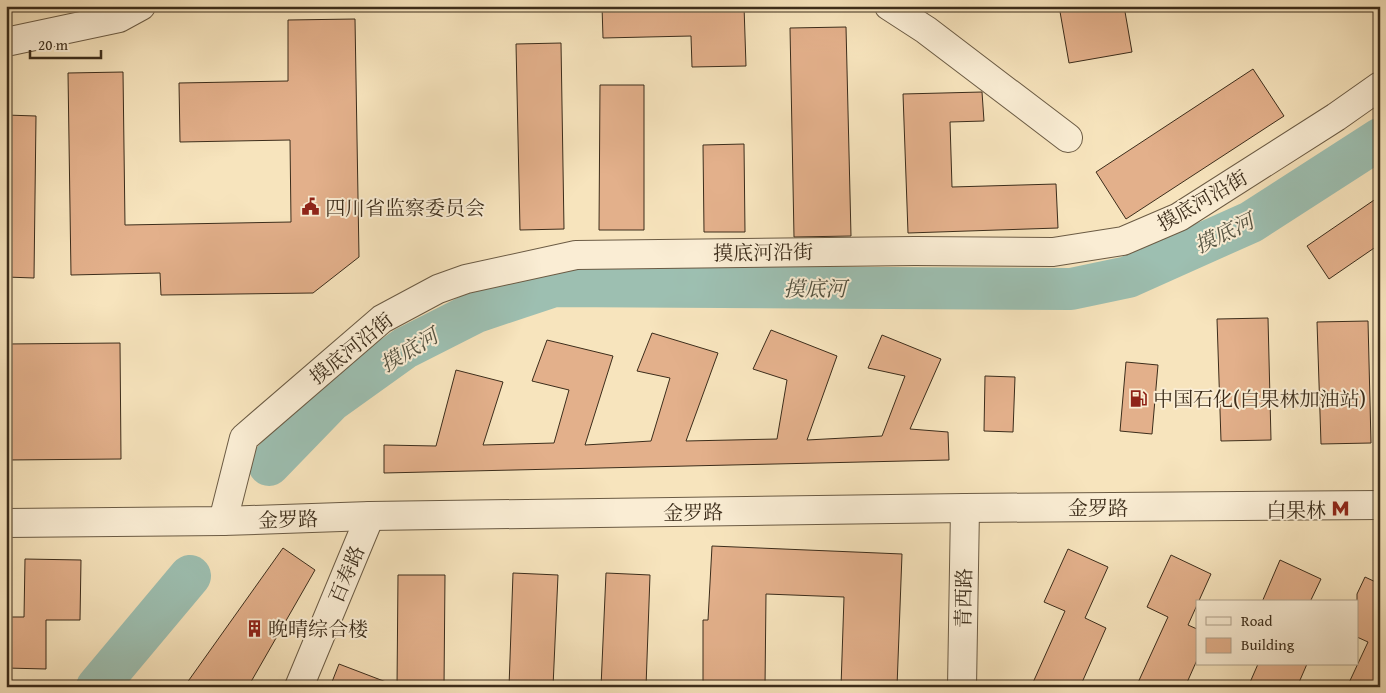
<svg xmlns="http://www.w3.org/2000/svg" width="1386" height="693" font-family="'Gentium Book Plus','Noto Serif SC',serif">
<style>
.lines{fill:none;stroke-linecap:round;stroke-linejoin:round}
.river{stroke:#9dbfb1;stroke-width:42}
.building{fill:#e3b08b;stroke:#3c2d1b}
.minor-casing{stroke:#6b5b44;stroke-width:30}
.minor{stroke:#faedd4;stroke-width:28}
.labels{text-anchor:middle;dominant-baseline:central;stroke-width:4;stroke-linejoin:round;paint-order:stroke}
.street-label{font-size:20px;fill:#3c2d1b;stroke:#faedd4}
.poi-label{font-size:20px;fill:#3c2d1b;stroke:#faedd4;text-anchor:start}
.water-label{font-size:21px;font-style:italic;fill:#545240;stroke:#faedd4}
</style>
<rect width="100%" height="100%" fill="#f7e4bd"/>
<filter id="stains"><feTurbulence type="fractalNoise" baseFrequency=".004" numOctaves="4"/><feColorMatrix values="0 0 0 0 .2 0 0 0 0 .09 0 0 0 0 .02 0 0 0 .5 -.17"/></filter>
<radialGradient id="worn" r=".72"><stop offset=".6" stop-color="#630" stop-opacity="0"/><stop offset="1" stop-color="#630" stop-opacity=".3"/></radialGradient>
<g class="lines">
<g class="river">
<path d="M269,465L331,401L405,348L476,312L554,286L1071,289L1128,277L1251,222L1380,139"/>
<path d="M97,687L190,576"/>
</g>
</g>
<g class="building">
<path d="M602,6H744L746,66L692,67L691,36L603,38Z"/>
<path d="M1059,6H1124L1132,52L1069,63Z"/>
<path d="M355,19L359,257L313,293L161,295L160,273L71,275L68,73L123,72L125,225L291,222L290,140L180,142L179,83L288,81V20Z"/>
<path d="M846,27L851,236L794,237L790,28Z"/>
<path d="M561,43L564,229L520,230L516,44Z"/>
<path d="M1253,69L1284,116L1126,219L1096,172Z"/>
<path d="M600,85H644V230H599Z"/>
<path d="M982,92L984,121L950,122L952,187L1056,184L1058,228L908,233L903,94Z"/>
<path d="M6,115L36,116L34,278L6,277Z"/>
<path d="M744,144L745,232H704L703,145Z"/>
<path d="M1380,196V244L1329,279L1307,246Z"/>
<path d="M1268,318L1271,440L1221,441L1217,319Z"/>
<path d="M1368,321L1371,443L1321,444L1317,322Z"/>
<path d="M771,330L837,356L807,440L882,436L905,376L868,368L882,335L941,359L910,429L948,432L949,460L384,473V445L436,446L456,370L503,382L483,445L554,443L569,390L532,381L547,340L613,356L585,445L651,441L670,378L637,371L652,333L718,353L686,441L777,439L787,380L753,369Z"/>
<path d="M120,343L121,459L6,460V344Z"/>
<path d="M1126,362L1158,365L1152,434L1120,431Z"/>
<path d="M985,376L1015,377L1013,432L984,431Z"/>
<path d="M712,546L902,554L897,687H841L844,597L766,594L765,687H703V620H708Z"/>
<path d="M283,548L315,570L248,687H184Z"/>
<path d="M1068,549L1108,567L1085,618L1106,628L1080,687H1031L1065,611L1044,602Z"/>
<path d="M1171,555L1211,574L1188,625L1197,629V660L1185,687H1136L1168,617L1147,607Z"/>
<path d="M25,559L81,560L80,620H46V669L6,668V617H24Z"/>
<path d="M1280,560L1321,579L1310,602H1262Z"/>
<path d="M513,573L558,575L553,687H509Z"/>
<path d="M606,573L650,575L646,687H601Z"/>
<path d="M398,575H445L444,687H397Z"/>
<path d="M1365,577L1380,584V687H1347L1368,642L1357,637V594Z"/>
<path d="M339,664L394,685V687H330Z"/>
<path d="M1258,664H1307L1297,687H1248Z"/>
</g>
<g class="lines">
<defs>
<g id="minor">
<path d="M889,6L926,30L1068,138"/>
<path d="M6,42L119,18L141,6"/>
<path d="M223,521L244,438L382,319L438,289L466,279L576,255L915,251L1053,252L1123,241L1179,217L1336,117L1380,86"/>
<path d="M6,523L223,521L370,516L965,508L1380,505"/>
<path d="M299,687L370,516"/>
<path d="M962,687L965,508"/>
</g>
</defs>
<use href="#minor" class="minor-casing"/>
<use href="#minor" class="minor"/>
</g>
<defs>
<symbol id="civic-bare" viewBox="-9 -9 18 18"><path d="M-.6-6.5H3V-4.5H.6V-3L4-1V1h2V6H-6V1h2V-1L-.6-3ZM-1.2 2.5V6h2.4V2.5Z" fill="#8f2418" stroke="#faedd4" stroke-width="2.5" paint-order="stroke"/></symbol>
<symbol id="fuel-bare" viewBox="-9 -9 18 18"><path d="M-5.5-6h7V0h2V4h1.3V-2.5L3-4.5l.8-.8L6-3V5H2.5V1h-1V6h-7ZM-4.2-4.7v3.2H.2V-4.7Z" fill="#8f2418" stroke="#faedd4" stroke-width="2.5" paint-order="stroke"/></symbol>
<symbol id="metro-bare" viewBox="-9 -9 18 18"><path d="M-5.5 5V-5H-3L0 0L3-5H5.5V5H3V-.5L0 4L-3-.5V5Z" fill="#8f2418" stroke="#faedd4" stroke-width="2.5" paint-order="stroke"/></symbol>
<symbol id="building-bare" viewBox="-9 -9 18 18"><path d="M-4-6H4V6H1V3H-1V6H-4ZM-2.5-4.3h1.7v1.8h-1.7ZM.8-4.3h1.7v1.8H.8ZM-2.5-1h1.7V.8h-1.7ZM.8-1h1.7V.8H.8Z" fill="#8f2418" stroke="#faedd4" stroke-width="2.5" paint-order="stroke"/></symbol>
</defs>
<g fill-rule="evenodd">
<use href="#civic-bare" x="298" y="194" width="25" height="25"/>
<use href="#fuel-bare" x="1126" y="386" width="25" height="25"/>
<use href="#metro-bare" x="1328" y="496" width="25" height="25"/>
<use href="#building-bare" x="242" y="616" width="25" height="25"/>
</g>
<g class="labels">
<g class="street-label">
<text transform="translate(1202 200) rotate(-30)">摸底河沿街</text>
<text transform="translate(763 252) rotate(-1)">摸底河沿街</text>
<text transform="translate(351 348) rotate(-39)">摸底河沿街</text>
<text x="1098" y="507">金罗路</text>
<text transform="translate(693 512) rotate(-1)">金罗路</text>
<text transform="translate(288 519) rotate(-2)">金罗路</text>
<text transform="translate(346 574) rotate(-67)">百寿路</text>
<text transform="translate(963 598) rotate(-89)">青西路</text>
</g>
<g class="poi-label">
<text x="325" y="207">四川省监察委员会</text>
<text x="1153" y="398">中国石化(白果林加油站)</text>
<text x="1326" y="509" text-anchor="end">白果林</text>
<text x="268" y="628">晚晴综合楼</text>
</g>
<g class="water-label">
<text transform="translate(1224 233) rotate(-26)">摸底河</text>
<text x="815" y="288">摸底河</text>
<text transform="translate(409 350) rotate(-31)">摸底河</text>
</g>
</g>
<rect width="1386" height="693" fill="none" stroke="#f7e4bd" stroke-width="25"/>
<rect x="8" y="8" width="1371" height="678" fill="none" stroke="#3c2d1b" stroke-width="2.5"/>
<rect x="12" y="12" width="1361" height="668" fill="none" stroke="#3c2d1b"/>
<rect x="1196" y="600" width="162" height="65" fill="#faedd4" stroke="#aea08a"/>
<rect x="1206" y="617" width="25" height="8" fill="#faedd4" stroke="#aea08a"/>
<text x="1241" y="626" font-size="15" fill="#3c2d1b">Road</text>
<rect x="1206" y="638" width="25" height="15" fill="#e3b08b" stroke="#aea08a"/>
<text x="1241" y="650" font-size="15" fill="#3c2d1b">Building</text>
<path d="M30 50v8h71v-8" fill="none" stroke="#3c2d1b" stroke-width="2.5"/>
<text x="38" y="50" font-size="15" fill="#3c2d1b" stroke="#faedd4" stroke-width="4" paint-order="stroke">20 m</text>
<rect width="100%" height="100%" filter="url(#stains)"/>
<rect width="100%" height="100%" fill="url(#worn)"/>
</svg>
